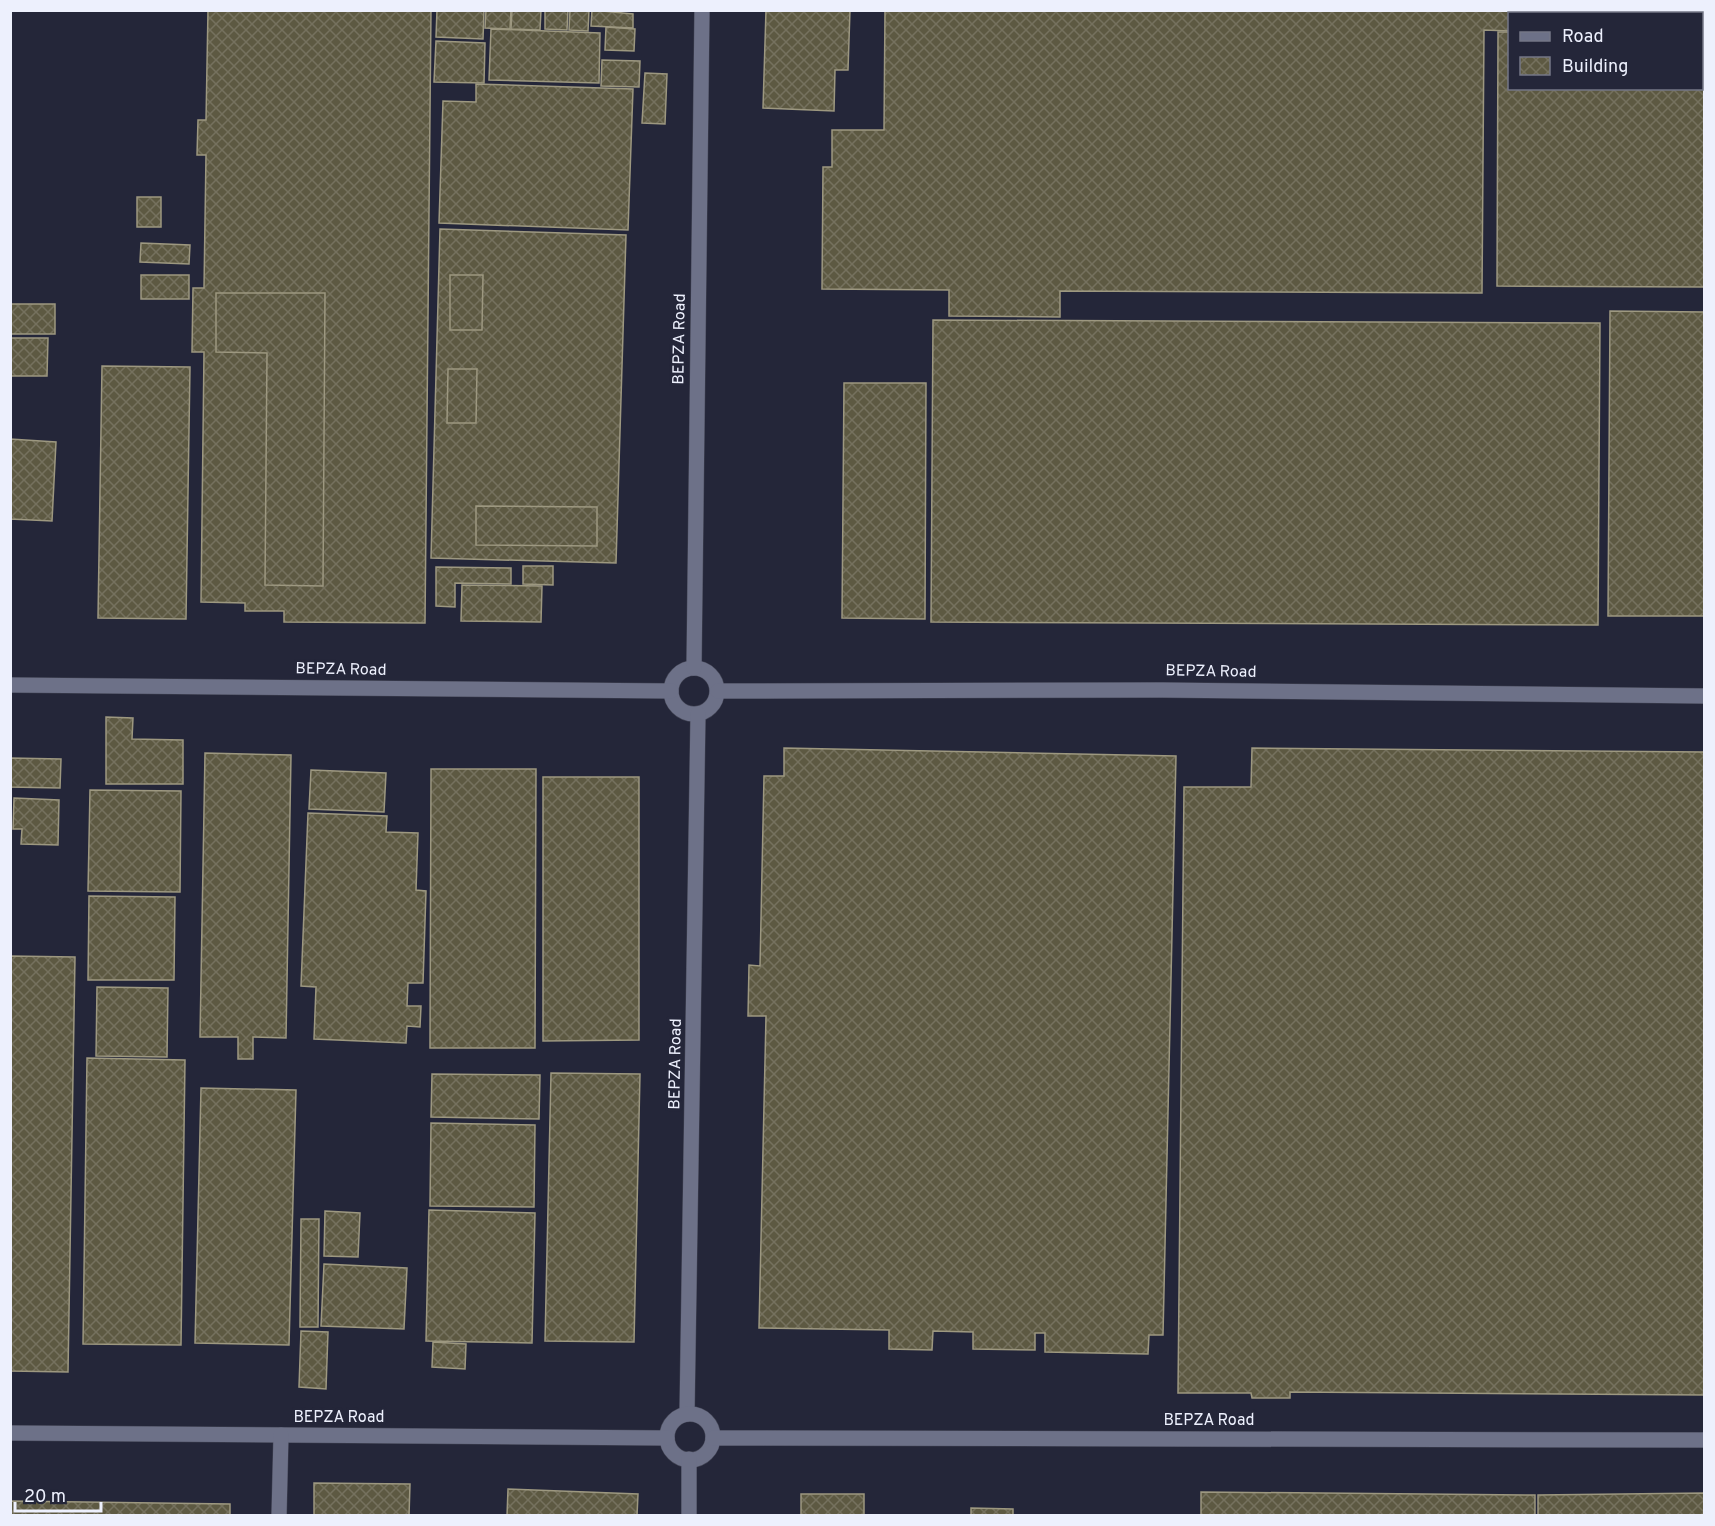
<svg xmlns="http://www.w3.org/2000/svg" width="1715" height="1526" font-family="Overpass,sans-serif">
<style>
.building{fill:url(#building-cross-hatch);stroke:#9d9880;stroke-width:1.5}
.lines{fill:none;stroke-linecap:round;stroke-linejoin:round}
.minor-casing{stroke:#434555;stroke-width:16}
.minor{stroke:#6d7188;stroke-width:15}
.labels{text-anchor:middle;dominant-baseline:central;stroke-width:6;stroke-linejoin:round;paint-order:stroke}
.street-label{font-size:16px;fill:#edf0fd;stroke:#242639}
</style>
<defs>
<pattern id="building-cross-hatch" width="8" height="8" patternUnits="userSpaceOnUse" patternTransform="scale(1.5)"><rect width="8" height="8" fill="#5d5942"/><path d="M0 0l8 8M0 8l8-8" fill="none" stroke="#75715e"/></pattern>
</defs>
<rect width="100%" height="100%" fill="#242639"/>
<g class="building">
<path d="M208,10H431L425,623L284,622V611H245V603L201,602L204,352H192L193,288H204L206,155H197L198,120H206Z"/>
<path d="M437,10H484L483,39L436,37Z"/>
<path d="M486,10H511L510,29L485,28Z"/>
<path d="M512,10H541L540,30L511,29Z"/>
<path d="M545,10H568L567,30L545,29Z"/>
<path d="M570,10H589L588,31L569,30Z"/>
<path d="M592,10L633,14V28L591,26Z"/>
<path d="M766,10H850L848,70H835L834,111L763,108Z"/>
<path d="M885,10H1574V14H1510V31L1484,30L1482,293L1060,291V317L949,316V290L822,289L823,167H832V130H884Z"/>
<path d="M1617,10H1704V287L1497,286L1498,32H1510V88H1702V14H1617Z"/>
<path d="M606,27L635,29L634,51L605,50Z"/>
<path d="M491,29L600,33L599,83L489,80Z"/>
<path d="M436,41L485,43L484,83L434,82Z"/>
<path d="M602,60L640,61L639,87L601,86Z"/>
<path d="M645,73L667,74L665,124L642,123Z"/>
<path d="M476,84L633,89L628,230L439,223L443,101L476,102Z"/>
<rect x="137" y="197" width="24" height="30"/>
<path d="M440,229L626,235L616,563L431,558Z"/>
<path d="M141,243L190,245L189,264L140,262Z"/>
<rect x="141" y="275" width="48" height="24"/>
<path d="M450,275H483L482,330H450Z"/>
<path d="M216,293H325L323,586L265,585L267,353L216,352Z"/>
<rect x="10" y="304" width="45" height="30"/>
<path d="M1610,311L1704,312V616H1608Z"/>
<path d="M933,320L1600,323L1598,625L931,622Z"/>
<path d="M10,338H48L47,376H10Z"/>
<path d="M102,366L190,367L186,619L98,618Z"/>
<path d="M448,369H477L476,423H447Z"/>
<path d="M844,383H926L925,619L842,618Z"/>
<path d="M10,439L56,442L52,521L10,519Z"/>
<path d="M476,506L597,507V546L476,545Z"/>
<path d="M523,566H553V585L523,584Z"/>
<path d="M436,567L511,568V584L455,583V607L436,606Z"/>
<path d="M462,585L542,586L541,622L461,621Z"/>
<path d="M106,717L133,718L132,739L183,740V784H106Z"/>
<path d="M784,748L1176,756L1163,1335H1149L1148,1354L1045,1352V1333H1035V1350L973,1349V1332L933,1331L932,1350L889,1349V1330L759,1328L766,1016H748L749,965L760,966L764,776H784Z"/>
<path d="M1252,748L1704,752V1395L1290,1392V1398H1252L1251,1393H1178L1184,787H1251Z"/>
<path d="M205,753L291,755L286,1038L253,1037V1059H238V1037H200Z"/>
<path d="M10,758L61,759L60,788L10,787Z"/>
<path d="M431,769H536L535,1048H430Z"/>
<path d="M311,770L386,773L384,812L309,809Z"/>
<path d="M543,777H639V1040L543,1041Z"/>
<path d="M90,790L181,791L180,892L88,891Z"/>
<path d="M14,798L59,800L58,845L21,844L22,829H13Z"/>
<path d="M308,813L387,816L386,832L418,833L416,890L426,891L423,983H408L407,1006H421L420,1027L407,1026L406,1043L314,1039L316,987L301,986Z"/>
<path d="M89,896L175,897L174,980H88Z"/>
<path d="M10,956L75,957L68,1372L10,1371Z"/>
<path d="M97,987L168,988L167,1057L96,1056Z"/>
<path d="M87,1058L185,1060L181,1345L83,1344Z"/>
<path d="M551,1073L640,1074L634,1342L545,1341Z"/>
<path d="M432,1074L540,1075L539,1119L431,1117Z"/>
<path d="M201,1088L296,1090L289,1345L195,1343Z"/>
<path d="M431,1123L535,1125L534,1207L430,1206Z"/>
<path d="M429,1210L535,1213L532,1343L426,1341Z"/>
<path d="M325,1211L360,1213L358,1257L324,1256Z"/>
<path d="M301,1219H319L318,1327H300Z"/>
<path d="M324,1264L407,1268L404,1329L321,1326Z"/>
<path d="M301,1331L328,1332L326,1389L299,1387Z"/>
<path d="M433,1342L466,1344L465,1369L432,1367Z"/>
<path d="M314,1483L410,1484L409,1516H314Z"/>
<path d="M508,1489L638,1494L637,1516H507Z"/>
<path d="M1201,1492L1535,1495V1516H1201Z"/>
<path d="M1704,1493V1516H1538V1495Z"/>
<rect x="801" y="1494" width="63" height="22"/>
<path d="M10,1501L230,1504V1516H10Z"/>
<path d="M971,1508L1013,1509V1516H971Z"/>
</g>
<g class="lines">
<defs>
<g id="minor">
<circle cx="694" cy="691" r="23"/>
<path d="M694,668L702,10"/>
<path d="M10,685L671,691"/>
<path d="M718,691L1162,690L1704,696"/>
<path d="M687,1414L698,714"/>
<circle cx="690" cy="1437" r="23"/>
<path d="M10,1433L667,1438"/>
<path d="M713,1438L1704,1440"/>
<path d="M279,1516L281,1435"/>
<path d="M689,1516V1459"/>
</g>
</defs>
<use href="#minor" class="minor-casing"/>
<use href="#minor" class="minor"/>
</g>
<g class="labels">
<g class="street-label">
<text transform="translate(680 339) rotate(-89)">BEPZA Road</text>
<text transform="translate(341 670) rotate(1)">BEPZA Road</text>
<text transform="translate(1211 672) rotate(1)">BEPZA Road</text>
<text transform="translate(676 1064) rotate(-89)">BEPZA Road</text>
<text x="339" y="1418">BEPZA Road</text>
<text x="1209" y="1421">BEPZA Road</text>
</g>
</g>
<rect width="1715" height="1526" fill="none" stroke="#edf0fd" stroke-width="24"/>
<rect x="1508" y="12" width="195" height="78" fill="#242639" stroke="#747787" stroke-width="1.5"/>
<rect x="1520" y="32" width="30" height="9" fill="#6d7188" stroke="#747787" stroke-width="1.5"/>
<text x="1562" y="42" font-size="18" fill="#edf0fd">Road</text>
<rect x="1520" y="57" width="30" height="18" fill="url(#building-cross-hatch)" stroke="#747787" stroke-width="1.5"/>
<text x="1562" y="72" font-size="18" fill="#edf0fd">Building</text>
<path d="M15 1502v9h86v-9" fill="none" stroke="#edf0fd" stroke-width="3"/>
<text x="24" y="1502" font-size="18" fill="#edf0fd" stroke="#242639" stroke-width="4.5" paint-order="stroke">20 m</text>
</svg>
